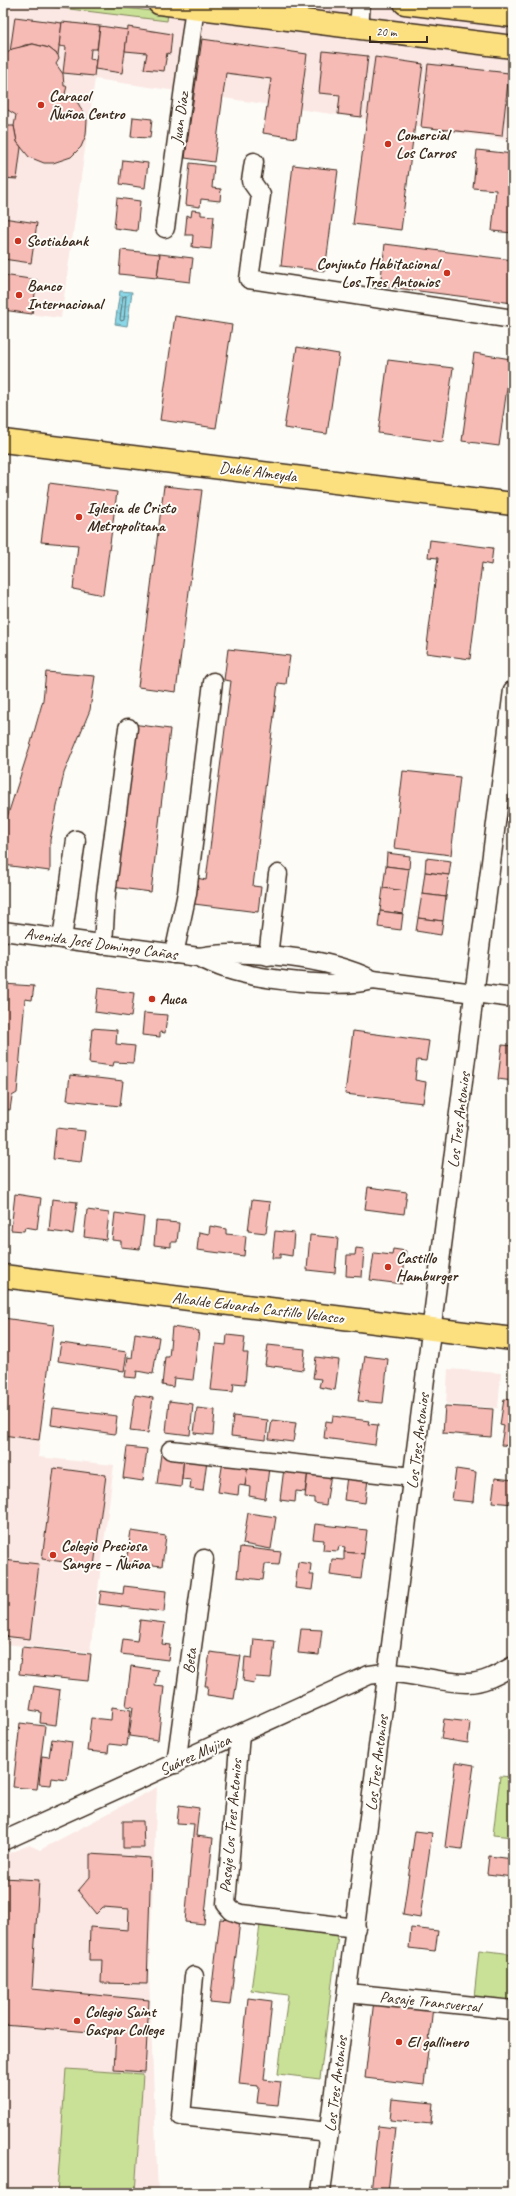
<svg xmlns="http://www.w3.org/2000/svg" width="516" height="2196" font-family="Caveat,sans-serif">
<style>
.built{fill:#fbe8e4}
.grass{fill:#c9e197;stroke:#82865a}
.water{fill:url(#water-waves);stroke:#6a9297}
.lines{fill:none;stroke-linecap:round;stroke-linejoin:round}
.shore{stroke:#5b6f6f;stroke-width:1}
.building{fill:#f7bbb6;stroke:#3b2a1e}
.minor-casing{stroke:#3b2a1e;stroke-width:21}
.major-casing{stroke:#3b2a1e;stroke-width:25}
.minor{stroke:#fdfcf7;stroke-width:18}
.major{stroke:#fce080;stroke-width:22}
.poi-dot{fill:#c8321e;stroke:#fdfcf7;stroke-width:1.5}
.labels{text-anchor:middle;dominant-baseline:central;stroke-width:4;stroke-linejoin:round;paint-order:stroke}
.poi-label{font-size:16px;font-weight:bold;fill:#3b2a1e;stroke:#fdfcf7;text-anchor:start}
.street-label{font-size:16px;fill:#3b2a1e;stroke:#fdfcf7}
</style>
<defs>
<pattern id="water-waves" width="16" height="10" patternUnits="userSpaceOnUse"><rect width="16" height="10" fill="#8ad7e8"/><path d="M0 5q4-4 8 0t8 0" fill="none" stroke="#78b9c7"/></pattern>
</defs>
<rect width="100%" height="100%" fill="#fdfcf7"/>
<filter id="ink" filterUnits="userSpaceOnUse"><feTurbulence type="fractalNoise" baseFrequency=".025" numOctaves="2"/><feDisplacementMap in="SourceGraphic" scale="8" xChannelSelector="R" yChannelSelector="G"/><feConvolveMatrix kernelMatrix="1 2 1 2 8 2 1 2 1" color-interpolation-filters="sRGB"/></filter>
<g filter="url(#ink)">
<g class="built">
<path d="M3,3H513V141L95,79L61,318L3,311Z"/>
<path d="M3,1318L54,1325L38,1457L114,1465L90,1652L3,1644Z"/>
<path d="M448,1369L501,1373L498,1408L446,1404Z"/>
<path d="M157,1787L149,1975L158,2193H3V1856L29,1845L40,1850Z"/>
</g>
<g class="grass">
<path d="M21,3H84L168,13L167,21Z"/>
<path d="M500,1776L513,1777V1837L493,1835Z"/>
<path d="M260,1925L338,1935L320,2079L278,2074L288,1995L251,1990Z"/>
<path d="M479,1950L513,1954V2003L474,1998Z"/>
<path d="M66,2069L143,2074L135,2193H57Z"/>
</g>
<path class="water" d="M120,291L132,292L127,326L115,324Z"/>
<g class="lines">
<path class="shore" d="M126,296L124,320L121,321L120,319L123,297Z"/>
</g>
<g class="building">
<path d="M15,17L62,23L58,55L49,48L33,44L25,45L10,52Z"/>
<path d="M62,22L100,26L97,49H91L90,59L96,60L94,76L63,73L66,47L59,46Z"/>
<path d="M100,26L128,30L122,73L95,69Z"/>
<path d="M128,27L172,34L170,54L167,53L164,71L144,69L147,53L125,51Z"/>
<path d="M202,39L307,54L296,138L263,133L271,79L226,73L214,162L185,158Z"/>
<path d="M33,44L49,48L58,55L59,59L56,64L63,74L64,86H67L65,94L78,103L87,120L86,135L81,147L71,157L53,163H44L29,157L17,142L14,126L16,115L3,107V57L12,49Z"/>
<path d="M323,51L368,56L361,117L338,114L340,95L319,93Z"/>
<path d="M375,57L423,64L401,230L353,224Z"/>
<path d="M428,64L509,73L502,136L421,127Z"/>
<path d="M512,73H513V100H510Z"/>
<path d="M133,117L152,119L150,138L131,137Z"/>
<path d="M3,126H14L17,142L21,147L17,179L3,178Z"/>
<path d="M477,150L513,154V233L492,231L496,190L473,188Z"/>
<path d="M123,160L148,163L145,188L120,184Z"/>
<path d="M190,163L214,166L212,188L221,189L220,201L201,199L200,207L186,205Z"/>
<path d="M293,165L338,170L325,271L281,266Z"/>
<path d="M117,198L140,201L137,231L114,228Z"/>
<path d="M192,210L201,211V215L214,216L211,249L192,247L193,235H185L187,215L191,217Z"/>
<path d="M3,218L37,223L31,263L3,259Z"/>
<path d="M385,244L513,260V303L380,286Z"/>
<path d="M121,250L160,254L157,278L119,274Z"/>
<path d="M160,254L193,258L190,282L157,278Z"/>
<path d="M3,275L37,280L32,314L3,310Z"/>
<path d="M175,316L232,325L216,428L160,420Z"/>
<path d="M297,347L339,354L327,434L284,428Z"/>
<path d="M474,353L511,359L499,446L462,441Z"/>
<path d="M388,360L453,368L443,442L378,433Z"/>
<path d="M49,483L117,492L103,595L73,589L78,545L41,542Z"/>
<path d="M164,486L202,490L176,692L138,687Z"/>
<path d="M430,540L493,548L491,565L482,563L470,659L426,653L438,558L428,557Z"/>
<path d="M228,649L290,656L286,684L278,683L253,886L261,887L258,912L194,904L197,878L206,880L231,681L224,680Z"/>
<path d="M46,672L95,676L90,710L64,773L50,840V871L3,865V830L31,743L43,700Z"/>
<path d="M132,724L170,729L151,892L112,887Z"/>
<path d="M403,771L460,777L451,855L394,848Z"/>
<path d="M387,853L410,856L409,869L386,866Z"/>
<path d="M426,858L451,861L449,875L425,872Z"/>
<path d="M386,866L409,869L406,891L383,888Z"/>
<path d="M425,872L449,875L446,897L422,894Z"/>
<path d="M383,888L406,891L403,914L380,911Z"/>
<path d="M422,894L446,897L443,921L418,918Z"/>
<path d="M380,911L403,914L401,930L378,927Z"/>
<path d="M418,918L443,921L441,935L416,931Z"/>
<path d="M3,984L34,986L32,1000L25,999L17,1093L12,1096L10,1110L3,1109Z"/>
<path d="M98,988L134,993L131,1017L95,1012Z"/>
<path d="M144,1013L167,1015L165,1033L160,1032V1037L142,1035Z"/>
<path d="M92,1028L117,1030L116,1044L135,1046L133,1063L114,1062L113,1066L89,1063Z"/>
<path d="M353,1031L429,1041L426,1061L417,1060L415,1080L426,1082L423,1103L345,1094Z"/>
<path d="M502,1045L513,1046V1081L498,1079Z"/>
<path d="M70,1075L123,1081L120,1106L67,1100Z"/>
<path d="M56,1128L85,1131L81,1162L53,1159Z"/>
<path d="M368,1187L407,1192L404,1214L365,1209Z"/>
<path d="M15,1194L41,1198L37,1229L25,1227L24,1231L11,1230Z"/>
<path d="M52,1199L77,1202L73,1234L49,1231Z"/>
<path d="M252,1200L270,1202L266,1233L248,1231Z"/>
<path d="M87,1210L109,1213L106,1240L84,1237Z"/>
<path d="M115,1213L144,1217L140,1249L121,1247V1241L112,1240Z"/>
<path d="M156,1221L179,1223L177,1242H171V1247L154,1245Z"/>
<path d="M210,1226L226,1229V1234L246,1236L244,1256L197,1250L199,1232L209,1234Z"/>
<path d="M275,1231L294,1233L292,1256L280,1254V1258H272Z"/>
<path d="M310,1235L338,1238L335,1273L307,1270Z"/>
<path d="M356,1248L364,1249L362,1277L346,1276L347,1255H355Z"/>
<path d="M393,1249L406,1251L402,1284L370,1280L374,1253L392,1255Z"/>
<path d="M3,1318L54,1325L39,1440L3,1435Z"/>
<path d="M172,1327L199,1331L193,1380L174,1378L173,1387L162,1385L165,1357H169Z"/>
<path d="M135,1333L159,1337L153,1374L137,1371L136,1378L125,1377L128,1357L132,1358Z"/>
<path d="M227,1335L245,1337L243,1353H248L245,1384L234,1383L233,1392L211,1390L216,1344L226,1345Z"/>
<path d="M61,1343L127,1352L124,1371L58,1361Z"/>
<path d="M268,1345L305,1349L303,1370L265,1365Z"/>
<path d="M365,1356L388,1359L383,1403L358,1401Z"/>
<path d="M316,1357L339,1360L335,1390L319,1387L321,1379L313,1378Z"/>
<path d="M135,1395L153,1398L148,1433L130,1431Z"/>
<path d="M504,1399L513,1400V1446L501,1445L504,1426L500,1425Z"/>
<path d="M169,1401L193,1404L190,1435L166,1432Z"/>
<path d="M445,1406L493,1409L491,1437L443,1433Z"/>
<path d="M53,1408L117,1416L115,1434L51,1425Z"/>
<path d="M197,1408L215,1410L213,1435L194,1433Z"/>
<path d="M233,1416L268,1420L266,1440L231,1436Z"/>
<path d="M333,1416L369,1421L368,1424L378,1425L375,1445L324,1438L326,1421L332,1422Z"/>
<path d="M272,1420L296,1423L293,1442L269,1439Z"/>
<path d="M127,1447L147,1449L143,1481L123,1478Z"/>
<path d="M161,1454L184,1457L181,1487L157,1484Z"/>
<path d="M184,1457L207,1460L203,1491L190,1489L191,1480L182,1479Z"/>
<path d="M223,1461L248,1465L245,1486L239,1485L238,1495L218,1492Z"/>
<path d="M248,1465L269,1468L265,1499L249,1496L250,1487L245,1486Z"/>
<path d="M54,1468L106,1475L94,1566L42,1559Z"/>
<path d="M284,1468L308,1471L305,1492L296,1491L295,1502L280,1500Z"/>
<path d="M456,1469L476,1472L473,1502L452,1500Z"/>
<path d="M308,1471L331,1474L326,1505L314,1503V1498L305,1497Z"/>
<path d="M347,1476L368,1479L365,1503L344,1500Z"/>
<path d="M495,1478L513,1480V1504L492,1502Z"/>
<path d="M248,1513L276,1517L271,1549L243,1544Z"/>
<path d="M315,1524L367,1530L364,1554L344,1552L345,1547L339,1546L338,1551L323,1550L324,1540L313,1539Z"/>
<path d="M131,1531L166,1536L162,1566L126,1562Z"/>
<path d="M240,1547L281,1552L279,1565L265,1564L263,1580L237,1577Z"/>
<path d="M344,1552L364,1554L361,1579L330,1575L332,1559L344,1560Z"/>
<path d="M3,1560L39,1564L30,1639L3,1636Z"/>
<path d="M298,1562L311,1564L310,1575H314L312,1590L295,1588Z"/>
<path d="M124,1586L166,1591L164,1612L99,1604L101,1591L123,1594Z"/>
<path d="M140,1620L165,1623L162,1644L170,1645L168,1660L121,1654L123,1639L137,1641Z"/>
<path d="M301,1629L322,1630L319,1655L298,1653Z"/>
<path d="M254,1639L275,1641L271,1678L256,1677L254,1683L243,1681L245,1657L252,1658Z"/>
<path d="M22,1647L91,1654L88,1681L19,1674Z"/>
<path d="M210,1652L241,1656L234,1699L207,1695L208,1686H205Z"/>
<path d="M131,1666L158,1670L155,1686L164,1687L158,1740L129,1736L133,1707L126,1706Z"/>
<path d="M34,1686L60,1690L56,1725L40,1723L41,1712L30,1710Z"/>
<path d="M112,1707L131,1710L127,1746L109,1744L108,1753L87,1751L91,1718L111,1720Z"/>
<path d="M444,1719L470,1722L468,1743L441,1739Z"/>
<path d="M20,1723L45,1726L37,1789L13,1787Z"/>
<path d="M513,1731V1760H509Z"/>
<path d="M52,1739L72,1742L67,1780L52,1778L51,1785L39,1784L42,1756L49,1757Z"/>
<path d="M456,1762L474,1765L462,1849L445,1847Z"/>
<path d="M179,1805L199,1808L196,1836L213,1838L204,1924L185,1922L194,1824L177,1823Z"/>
<path d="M123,1821H143L144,1848H123Z"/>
<path d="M415,1831L432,1833L420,1918L403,1915Z"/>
<path d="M90,1854L151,1858L147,1984L101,1983L102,1960H89L90,1927L128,1930L129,1909L103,1907L96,1914L78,1891L90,1877Z"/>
<path d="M489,1856L513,1859V1877L487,1874Z"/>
<path d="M3,1878L39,1880L32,1989L149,2000L145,2072L114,2070L116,2034L3,2025Z"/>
<path d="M220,1919L240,1921L230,2005L210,2003Z"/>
<path d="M411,1928L438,1931L435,1951L409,1948Z"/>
<path d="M248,1998L272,2001L264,2080L281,2082L278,2105L257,2103L259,2086L239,2084Z"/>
<path d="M374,2000L433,2007L424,2085L365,2078Z"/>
<path d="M392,2099L433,2103L431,2124L390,2120Z"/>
<path d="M378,2126L395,2128L388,2193H371Z"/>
</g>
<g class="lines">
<defs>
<g id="minor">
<path d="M359,28L361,3"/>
<path d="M254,162L251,181L261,195L249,279L513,319"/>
<path d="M165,228L195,7"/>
<path d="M3,931L199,957C208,962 218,966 227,969C261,980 340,989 373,980"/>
<path d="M62,939L76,840"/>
<path d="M103,945L106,894L128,728"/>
<path d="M174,954L187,893L213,682"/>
<path d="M268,956L278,874"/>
<path d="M199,957C249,949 328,957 373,980L513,998"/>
<path d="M171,1450L413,1477"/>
<path d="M240,1734L226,1904L232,1911L241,1914L356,1928"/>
<path d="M176,1764L204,1559"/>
<path d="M3,1841L369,1675C402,1668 434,1683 467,1683C484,1683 499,1674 513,1666"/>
<path d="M194,1976L181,2116L329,2132"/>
<path d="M348,1993L513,2010"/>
<path d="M321,2193L513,690"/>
</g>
<g id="major">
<path d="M159,3L513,47"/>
<path d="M405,3L513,16"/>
<path d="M3,441L513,504"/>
<path d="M3,1276L513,1339"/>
</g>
</defs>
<use href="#minor" class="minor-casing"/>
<use href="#major" class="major-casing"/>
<use href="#minor" class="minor"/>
<use href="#major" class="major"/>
</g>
</g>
<g class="poi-dot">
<circle cx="41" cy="105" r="4"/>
<circle cx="388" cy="144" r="4"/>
<circle cx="18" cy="241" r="4"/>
<circle cx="447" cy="273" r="4"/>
<circle cx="19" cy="295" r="4"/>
<circle cx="79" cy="517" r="4"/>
<circle cx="152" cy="999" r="4"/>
<circle cx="388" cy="1267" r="4"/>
<circle cx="53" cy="1555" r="4"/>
<circle cx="77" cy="2021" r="4"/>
<circle cx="399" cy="2042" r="4"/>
</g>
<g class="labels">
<g class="poi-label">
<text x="49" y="96">Caracol<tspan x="49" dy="18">Ñuñoa Centro</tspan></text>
<text x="396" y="135">Comercial<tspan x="396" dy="18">Los Carros</tspan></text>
<text x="26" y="241">Scotiabank</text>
<text x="439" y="264" text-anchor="end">Conjunto Habitacional<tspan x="439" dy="18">Los Tres Antonios</tspan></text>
<text x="27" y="286">Banco<tspan x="27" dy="18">Internacional</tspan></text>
<text x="87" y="508">Iglesia de Cristo<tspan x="87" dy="18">Metropolitana</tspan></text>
<text x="160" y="999">Auca</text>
<text x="396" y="1258">Castillo<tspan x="396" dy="18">Hamburger</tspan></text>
<text x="61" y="1546">Colegio Preciosa<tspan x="61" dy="18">Sangre – Ñuñoa</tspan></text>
<text x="85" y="2012">Colegio Saint<tspan x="85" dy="18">Gaspar College</tspan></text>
<text x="407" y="2042">El gallinero</text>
</g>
<g class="street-label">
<text transform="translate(180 118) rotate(-82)">Juan Díaz</text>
<text transform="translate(258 472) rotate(7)">Dublé Almeyda</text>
<text transform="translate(101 944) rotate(8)">Avenida José Domingo Cañas</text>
<text transform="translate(459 1120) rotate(-83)">Los Tres Antonios</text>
<text transform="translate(258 1308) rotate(7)">Alcalde Eduardo Castillo Velasco</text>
<text transform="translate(418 1441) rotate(-83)">Los Tres Antonios</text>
<text transform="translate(190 1661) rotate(-82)">Beta</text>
<text transform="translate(195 1755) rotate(-25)">Suárez Mujica</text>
<text transform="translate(377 1763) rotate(-83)">Los Tres Antonios</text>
<text transform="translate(231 1826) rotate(-85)">Pasaje Los Tres Antonios</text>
<text transform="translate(430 2002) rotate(6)">Pasaje Transversal</text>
<text transform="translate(336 2084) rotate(-83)">Los Tres Antonios</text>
</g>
</g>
<rect width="516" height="2196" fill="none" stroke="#fdfcf7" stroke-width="16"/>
<rect x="8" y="8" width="500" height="2180" fill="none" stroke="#3b2a1e" stroke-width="1.5" filter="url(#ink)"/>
<path d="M370 36v6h57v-6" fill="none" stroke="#3b2a1e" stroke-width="2"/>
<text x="376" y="36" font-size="12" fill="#3b2a1e" stroke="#fdfcf7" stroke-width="3" paint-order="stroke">20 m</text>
</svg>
